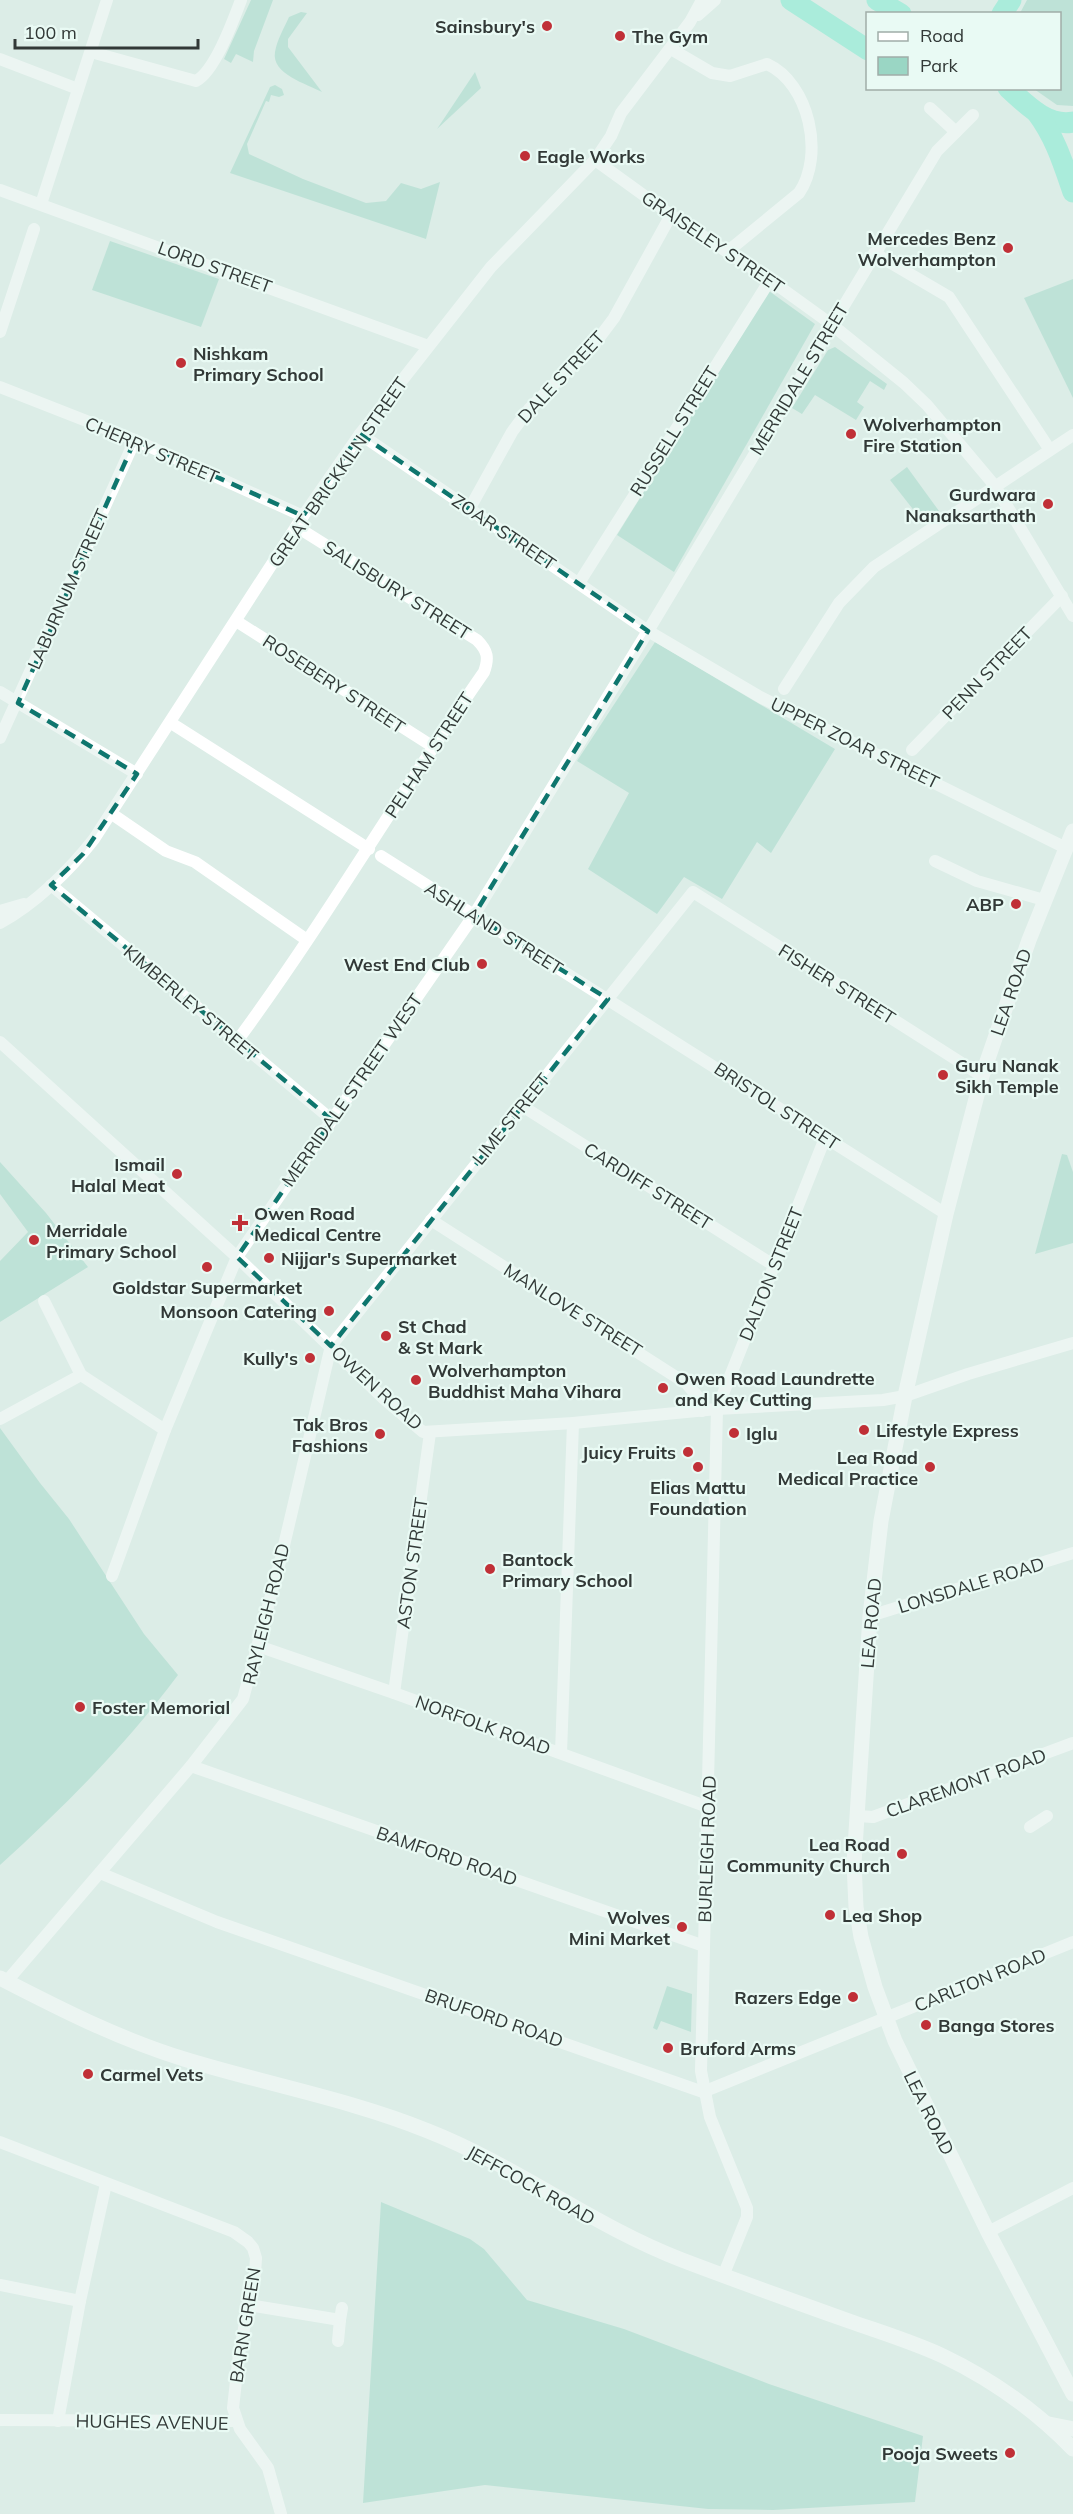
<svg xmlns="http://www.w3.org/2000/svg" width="1073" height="2514" font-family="Mulish,sans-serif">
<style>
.green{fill:#9ad6c4}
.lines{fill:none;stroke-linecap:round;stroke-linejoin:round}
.minor{stroke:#fff;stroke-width:12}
.tertiary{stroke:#fff;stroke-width:15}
.trunk{stroke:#6eeacc;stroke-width:21}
.marked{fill:none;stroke:#0f766e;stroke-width:4.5;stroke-dasharray:12 8;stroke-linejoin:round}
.poi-dot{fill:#c03037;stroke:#e9faf4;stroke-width:2}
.labels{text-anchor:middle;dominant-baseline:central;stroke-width:4.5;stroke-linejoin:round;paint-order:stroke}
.poi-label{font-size:18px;font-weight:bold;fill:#323937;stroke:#e9faf4;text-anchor:start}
.street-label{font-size:18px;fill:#323937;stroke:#e9faf4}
</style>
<rect width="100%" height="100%" fill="#dcede7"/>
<g class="green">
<path d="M251,0H273L254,51L253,62L236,54L231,63L224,59Z"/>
<path d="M1027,0H1073V106L1057,105L1034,89L1060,88V14L1020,13Z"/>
<path d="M301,12L307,13L288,39V47L322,92C307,84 271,74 275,52C277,40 284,28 289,17Z"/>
<path d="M475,72L481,88L437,129Z"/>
<path d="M275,85L282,89L284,95L279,97L271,95L269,102L266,101L247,144L249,154L303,179L366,203L386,201L401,183L421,189L440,182L426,239L230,173L270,87Z"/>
<path d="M110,241L219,279L201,327L92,290Z"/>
<path d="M1073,279V398L1024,298Z"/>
<path d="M769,291L815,324L674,572L617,535Z"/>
<path d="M835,347L887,384L884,390L870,381L857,402L864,407L856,420L815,395L802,414L792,408L828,350Z"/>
<path d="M907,467L939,511L923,522L890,480Z"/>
<path d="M655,642L835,749L771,853L757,842L722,899L684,877L657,914L588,869L629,793L577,761Z"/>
<path d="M1062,1154L1067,1155L1073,1172V1243L1035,1254Z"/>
<path d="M0,1162L46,1213L88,1267L0,1322V1261L28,1232L0,1194Z"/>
<path d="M0,1428L40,1483L69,1519L144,1634L178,1675C126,1745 64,1807 0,1865Z"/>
<path d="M667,1986L692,1994L691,2032L661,2021L657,2030L653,2028Z"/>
<path d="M381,2202L470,2239L484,2249L527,2300L624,2329L769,2384L923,2436L915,2502L773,2510L708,2509L485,2485L363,2503Z"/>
</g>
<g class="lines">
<g class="minor">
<path d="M698,15L715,0"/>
<path d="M671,49L712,73L730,76L767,64C809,83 825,155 799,193L727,252"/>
<path d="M91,52L196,81C215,71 233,21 241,0"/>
<path d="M0,59L78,89"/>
<path d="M930,108L956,132"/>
<path d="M595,160L671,215L770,280L831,324L904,383L927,405L995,486L1073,616"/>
<path d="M0,190L428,346"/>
<path d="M41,204L107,0"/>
<path d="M874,253L949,297L1050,450"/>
<path d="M0,332L34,229"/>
<path d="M0,387L135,440L303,516"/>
<path d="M360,434L648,631L762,698L1066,848"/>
<path d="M470,508L512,432L529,409L593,346L614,318L671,215"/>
<path d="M579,583L770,280"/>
<path d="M236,621L432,746"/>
<path d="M784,689L839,603L874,567L1073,435"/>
<path d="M0,692L137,774"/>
<path d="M171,723L369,849"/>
<path d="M0,738L135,440"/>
<path d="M912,750L1062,596"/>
<path d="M112,814L166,851L195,862L307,940"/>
<path d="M381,856L946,1214"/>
<path d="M935,861L977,881L1044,900"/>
<path d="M51,885L332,1120"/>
<path d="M0,911L24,904"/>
<path d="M0,923C35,904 69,871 94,839L303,516L360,434L491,267L595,160L611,136L621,113L690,22L702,0"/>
<path d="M237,1041C325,922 399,794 484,672C489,658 488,651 477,640L297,527"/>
<path d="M0,1042L237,1257L384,1399L423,1432L573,1423L717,1409L883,1400L905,1396L968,1374L1073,1343"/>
<path d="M522,1106L775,1266"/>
<path d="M431,1220L687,1384L698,1397L702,1411"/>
<path d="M44,1301L81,1375L165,1430"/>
<path d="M0,1419L81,1375"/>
<path d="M112,1576L165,1430L237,1257L474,915L648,631L937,151L973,115"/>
<path d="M870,1616L1073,1553"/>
<path d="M258,1646L394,1693L708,1807"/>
<path d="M394,1693L430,1433"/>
<path d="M561,1753L573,1423"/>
<path d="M191,1766L704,1946"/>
<path d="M858,1816L873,1817L1073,1743"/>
<path d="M1030,1827L1047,1816"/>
<path d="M100,1873L217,1922L703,2092L1073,1942"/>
<path d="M7,1981L191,1766L243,1699L281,1558L331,1346L693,892L982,1076"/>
<path d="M0,2142L234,2232L248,2242L253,2248L256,2258L255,2273L239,2354L233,2408L240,2429L268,2468L281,2514"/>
<path d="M988,2232L1073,2188"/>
<path d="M723,2276L747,2217V2208L710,2117L701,2071L717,1409L825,1138"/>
<path d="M0,2285L80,2301"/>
<path d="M249,2305L340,2320L342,2308"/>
<path d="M338,2341L340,2320"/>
<path d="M0,2420L236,2421"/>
<path d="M58,2421L80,2301L106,2184"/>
</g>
<g class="tertiary">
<path d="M1073,831L1029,940L982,1076L946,1214L905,1396L881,1521L870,1616L854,1863L856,1907L861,1937L875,1987L895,2041L988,2232L1073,2394"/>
<path d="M0,1978C60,2009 119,2039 184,2059C265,2084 349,2099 428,2131C517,2166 593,2226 682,2260C737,2281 793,2301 849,2321C880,2332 913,2342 943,2356C991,2379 1036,2411 1073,2449"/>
<path d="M1049,2424L1073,2429"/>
</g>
<g class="trunk">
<path d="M791,0L868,50"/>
<path d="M877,0L901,14"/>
<path d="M1002,14L1011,0"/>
<path d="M1008,88C1026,104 1047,127 1073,122"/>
<path d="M1037,113C1055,137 1063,163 1073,192"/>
</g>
</g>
<path d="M0 0H1073V2514H0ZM360,434L648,631L474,915L608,999L331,1346L237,1257L332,1120L51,885L83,854L137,774L18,703L135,440L303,516Z" fill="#dcede7" fill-opacity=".55" fill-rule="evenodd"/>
<path class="marked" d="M360,434L648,631L474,915L608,999L331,1346L237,1257L332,1120L51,885L83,854L137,774L18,703L135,440L303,516Z"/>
<g class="poi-dot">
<circle cx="547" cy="26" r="6"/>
<circle cx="620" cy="36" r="6"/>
<circle cx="525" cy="156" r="6"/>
<circle cx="1008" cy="248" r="6"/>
<circle cx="181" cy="363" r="6"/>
<circle cx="851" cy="434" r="6"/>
<circle cx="1048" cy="504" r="6"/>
<circle cx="1016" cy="904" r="6"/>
<circle cx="482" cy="964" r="6"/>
<circle cx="943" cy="1075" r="6"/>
<circle cx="177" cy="1174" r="6"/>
<path d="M237 1214h6v6h6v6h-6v6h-6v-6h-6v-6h6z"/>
<circle cx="34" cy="1240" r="6"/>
<circle cx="269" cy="1258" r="6"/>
<circle cx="207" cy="1267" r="6"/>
<circle cx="329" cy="1311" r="6"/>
<circle cx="386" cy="1336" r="6"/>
<circle cx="310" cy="1358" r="6"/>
<circle cx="416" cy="1380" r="6"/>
<circle cx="663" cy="1388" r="6"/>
<circle cx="864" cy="1430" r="6"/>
<circle cx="734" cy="1433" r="6"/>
<circle cx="380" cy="1434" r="6"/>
<circle cx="688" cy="1452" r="6"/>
<circle cx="698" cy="1467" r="6"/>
<circle cx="930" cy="1467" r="6"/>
<circle cx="490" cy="1569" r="6"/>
<circle cx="80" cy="1707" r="6"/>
<circle cx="902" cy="1854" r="6"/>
<circle cx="830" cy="1915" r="6"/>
<circle cx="682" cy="1927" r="6"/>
<circle cx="853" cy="1997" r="6"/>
<circle cx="926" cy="2025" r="6"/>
<circle cx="668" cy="2048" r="6"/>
<circle cx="88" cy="2074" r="6"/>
<circle cx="1010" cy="2453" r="6"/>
</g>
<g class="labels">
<g class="poi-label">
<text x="535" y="26" text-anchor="end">Sainsbury's</text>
<text x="632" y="36">The Gym</text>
<text x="537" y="156">Eagle Works</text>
<text x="996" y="238" text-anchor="end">Mercedes Benz<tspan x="996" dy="21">Wolverhampton</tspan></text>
<text x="193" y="353">Nishkam<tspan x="193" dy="21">Primary School</tspan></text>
<text x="863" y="424">Wolverhampton<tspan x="863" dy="21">Fire Station</tspan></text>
<text x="1036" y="494" text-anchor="end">Gurdwara<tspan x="1036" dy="21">Nanaksarthath</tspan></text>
<text x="1004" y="904" text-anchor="end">ABP</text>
<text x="470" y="964" text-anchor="end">West End Club</text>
<text x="955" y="1065">Guru Nanak<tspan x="955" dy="21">Sikh Temple</tspan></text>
<text x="165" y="1164" text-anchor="end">Ismail<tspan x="165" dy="21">Halal Meat</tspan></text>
<text x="254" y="1213">Owen Road<tspan x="254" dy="21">Medical Centre</tspan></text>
<text x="46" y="1230">Merridale<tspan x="46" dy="21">Primary School</tspan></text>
<text x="281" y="1258">Nijjar's Supermarket</text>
<text x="207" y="1287" text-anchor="middle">Goldstar Supermarket</text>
<text x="317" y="1311" text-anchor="end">Monsoon Catering</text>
<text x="398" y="1326">St Chad<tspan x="398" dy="21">&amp; St Mark</tspan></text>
<text x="298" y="1358" text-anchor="end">Kully's</text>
<text x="428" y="1370">Wolverhampton<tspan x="428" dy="21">Buddhist Maha Vihara</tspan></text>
<text x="675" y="1378">Owen Road Laundrette<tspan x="675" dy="21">and Key Cutting</tspan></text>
<text x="368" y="1424" text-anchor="end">Tak Bros<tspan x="368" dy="21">Fashions</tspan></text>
<text x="876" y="1430">Lifestyle Express</text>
<text x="746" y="1433">Iglu</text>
<text x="676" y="1452" text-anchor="end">Juicy Fruits</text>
<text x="918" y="1457" text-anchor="end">Lea Road<tspan x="918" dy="21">Medical Practice</tspan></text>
<text x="698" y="1487" text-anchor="middle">Elias Mattu<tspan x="698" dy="21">Foundation</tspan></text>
<text x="502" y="1559">Bantock<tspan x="502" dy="21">Primary School</tspan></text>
<text x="92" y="1707">Foster Memorial</text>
<text x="890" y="1844" text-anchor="end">Lea Road<tspan x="890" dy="21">Community Church</tspan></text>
<text x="842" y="1915">Lea Shop</text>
<text x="670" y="1917" text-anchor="end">Wolves<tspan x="670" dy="21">Mini Market</tspan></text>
<text x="841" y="1997" text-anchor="end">Razers Edge</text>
<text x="938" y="2025">Banga Stores</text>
<text x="680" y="2048">Bruford Arms</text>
<text x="100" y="2074">Carmel Vets</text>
<text x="998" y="2453" text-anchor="end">Pooja Sweets</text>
</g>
<g class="street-label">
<text transform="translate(713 242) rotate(34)">GRAISELEY STREET</text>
<text transform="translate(215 267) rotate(20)">LORD STREET</text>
<text transform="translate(561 377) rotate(-47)">DALE STREET</text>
<text transform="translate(799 379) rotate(-59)">MERRIDALE STREET</text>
<text transform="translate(674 431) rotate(-58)">RUSSELL STREET</text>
<text transform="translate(152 450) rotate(23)">CHERRY STREET</text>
<text transform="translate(338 472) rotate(-55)">GREAT BRICKKILN STREET</text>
<text transform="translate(504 532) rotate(34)">ZOAR STREET</text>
<text transform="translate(68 589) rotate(-66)">LABURNUM STREET</text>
<text transform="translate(397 590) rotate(32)">SALISBURY STREET</text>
<text transform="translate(987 673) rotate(-46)">PENN STREET</text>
<text transform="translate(334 684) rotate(33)">ROSEBERY STREET</text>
<text transform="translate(855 743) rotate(26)">UPPER ZOAR STREET</text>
<text transform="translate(429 755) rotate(-57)">PELHAM STREET</text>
<text transform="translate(494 928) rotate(32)">ASHLAND STREET</text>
<text transform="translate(837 984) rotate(32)">FISHER STREET</text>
<text transform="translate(1011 992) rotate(-71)">LEA ROAD</text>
<text transform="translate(191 1003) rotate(40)">KIMBERLEY STREET</text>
<text transform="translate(352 1090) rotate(-55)">MERRIDALE STREET WEST</text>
<text transform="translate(777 1106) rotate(33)">BRISTOL STREET</text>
<text transform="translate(511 1119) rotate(-51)">LIME STREET</text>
<text transform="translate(648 1186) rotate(32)">CARDIFF STREET</text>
<text transform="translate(771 1274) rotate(-68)">DALTON STREET</text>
<text transform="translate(573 1310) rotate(32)">MANLOVE STREET</text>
<text transform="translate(377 1388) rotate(42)">OWEN ROAD</text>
<text transform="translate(412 1563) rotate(-82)">ASTON STREET</text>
<text transform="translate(971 1585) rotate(-17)">LONSDALE ROAD</text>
<text transform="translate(266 1614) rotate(-76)">RAYLEIGH ROAD</text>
<text transform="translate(871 1623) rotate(-85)">LEA ROAD</text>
<text transform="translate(483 1725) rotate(20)">NORFOLK ROAD</text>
<text transform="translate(966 1783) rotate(-20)">CLAREMONT ROAD</text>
<text transform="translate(707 1849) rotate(-88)">BURLEIGH ROAD</text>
<text transform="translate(447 1856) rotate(19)">BAMFORD ROAD</text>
<text transform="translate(980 1980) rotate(-22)">CARLTON ROAD</text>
<text transform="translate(494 2018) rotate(19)">BRUFORD ROAD</text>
<text transform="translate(929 2113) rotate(64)">LEA ROAD</text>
<text transform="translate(531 2185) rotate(29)">JEFFCOCK ROAD</text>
<text transform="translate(245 2325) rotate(-81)">BARN GREEN</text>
<text transform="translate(152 2422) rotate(1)">HUGHES AVENUE</text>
</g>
</g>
<rect x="866" y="12" width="195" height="78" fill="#e9faf4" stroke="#a0ada8" stroke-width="1.5"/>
<rect x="878" y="32" width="30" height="9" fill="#ffffff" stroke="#a0ada8" stroke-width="1.5"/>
<text x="920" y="42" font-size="18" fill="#323937">Road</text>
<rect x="878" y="57" width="30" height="18" fill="#9ad6c4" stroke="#a0ada8" stroke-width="1.5"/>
<text x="920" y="72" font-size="18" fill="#323937">Park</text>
<path d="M15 39v9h183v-9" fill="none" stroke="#323937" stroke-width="3"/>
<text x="24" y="39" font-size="18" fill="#323937" stroke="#e9faf4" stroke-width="4.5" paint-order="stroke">100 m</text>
</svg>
